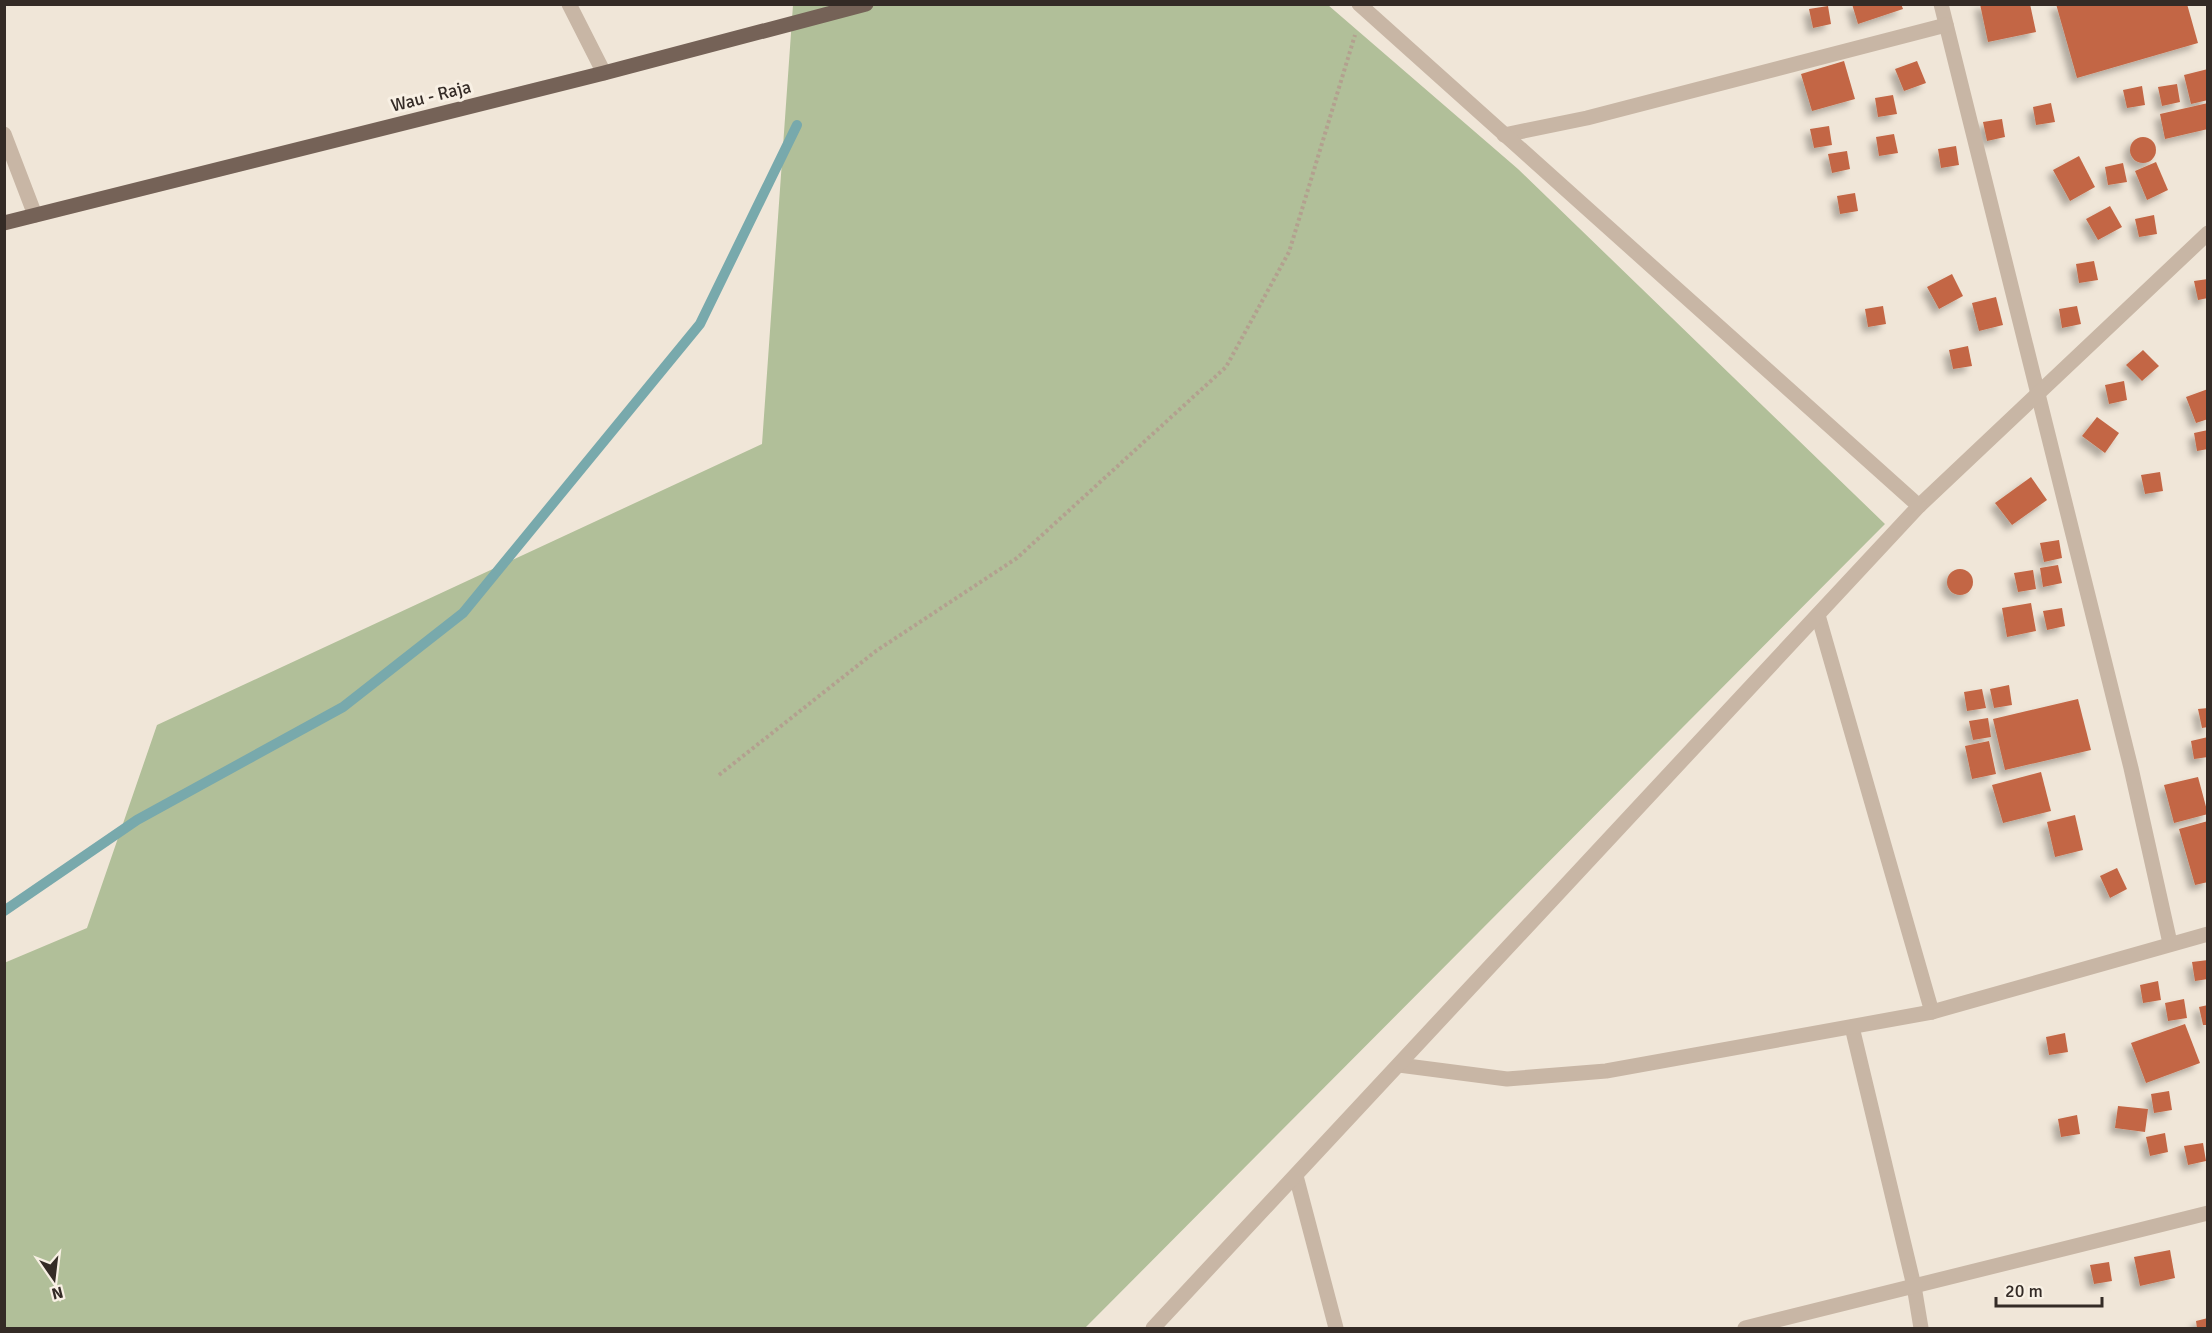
<svg xmlns="http://www.w3.org/2000/svg" width="2212" height="1333" font-family="Signika,sans-serif">
<style>
.green{fill:#b1bf99}
.lines{fill:none;stroke-linecap:round;stroke-linejoin:round}
.stream{stroke:#78a9ac;stroke-width:10}
.building{fill:#c36644;filter:url(#shadow)}
.path{stroke:#b3a08f;stroke-width:4;stroke-dasharray:3 3;stroke-linecap:butt}
.minor{stroke:#c8b6a5;stroke-width:15}
.primary{stroke:#756257;stroke-width:15}
.labels{text-anchor:middle;dominant-baseline:central;stroke-width:6;stroke-linejoin:round;paint-order:stroke}
.street-label{font-size:18px;fill:#342b26;stroke:#f8f0e4}
</style>
<defs>
<filter id="shadow"><feDropShadow dx="-5.5" dy="5.5" stdDeviation="3" flood-color="#0004"/></filter>
</defs>
<rect width="100%" height="100%" fill="#f0e6d8"/>
<path class="green" d="M793,5H1328L1518,169L1885,524L1085,1328H5L4,963L87,928L157,725L762,444Z"/>
<g class="lines">
<path class="stream" d="M4,911L137,820L343,707L463,613L700,324L797,125"/>
</g>
<g class="building">
<path d="M1852,4H1901L1903,9L1858,24Z"/>
<path d="M1980,4H2030L2036,32L1988,42Z"/>
<path d="M2056,4H2187L2198,43L2077,78Z"/>
<path d="M1828,6L1831,24L1813,28L1809,9Z"/>
<path d="M1844,61L1855,99L1812,111L1801,74Z"/>
<path d="M1917,61L1926,83L1904,91L1895,69Z"/>
<path d="M2208,69V100L2191,104L2184,75Z"/>
<path d="M2177,84L2180,102L2162,106L2158,87Z"/>
<path d="M2142,86L2145,105L2127,108L2123,90Z"/>
<path d="M1893,95L1897,114L1878,117L1875,98Z"/>
<path d="M2051,103L2055,122L2036,125L2033,107Z"/>
<path d="M2208,103V129L2165,139L2160,114Z"/>
<path d="M2002,119L2005,137L1987,141L1983,122Z"/>
<path d="M1829,126L1832,145L1814,148L1810,129Z"/>
<path d="M1894,134L1898,153L1879,156L1876,137Z"/>
<circle cx="2143" cy="150" r="13"/>
<path d="M1956,146L1959,165L1941,168L1938,149Z"/>
<path d="M1847,151L1850,169L1832,173L1828,154Z"/>
<path d="M2079,156L2095,187L2070,201L2053,170Z"/>
<path d="M2156,162L2168,190L2147,200L2135,171Z"/>
<path d="M2123,163L2127,182L2108,185L2105,167Z"/>
<path d="M1855,193L1858,211L1840,214L1837,196Z"/>
<path d="M2110,206L2122,227L2098,240L2086,219Z"/>
<path d="M2154,215L2157,234L2139,237L2135,219Z"/>
<path d="M2094,261L2098,280L2079,283L2076,264Z"/>
<path d="M1952,274L1963,296L1939,309L1927,287Z"/>
<path d="M2208,279V298L2198,300L2194,281Z"/>
<path d="M1996,297L2003,325L1979,331L1972,303Z"/>
<path d="M1883,306L1886,324L1868,327L1865,309Z"/>
<path d="M2077,306L2081,324L2062,328L2059,309Z"/>
<path d="M1968,346L1972,366L1953,369L1949,350Z"/>
<path d="M2143,350L2159,366L2142,381L2126,365Z"/>
<path d="M2124,381L2127,400L2109,404L2105,385Z"/>
<path d="M2208,389V419L2196,423L2186,397Z"/>
<path d="M2097,417L2119,433L2105,453L2082,436Z"/>
<path d="M2208,430V449L2197,451L2194,433Z"/>
<path d="M2160,472L2163,491L2145,494L2141,475Z"/>
<path d="M2031,477L2047,500L2012,525L1995,503Z"/>
<path d="M2059,540L2062,558L2044,562L2040,543Z"/>
<path d="M2058,565L2062,583L2043,587L2040,568Z"/>
<circle cx="1960" cy="582" r="13"/>
<path d="M2033,570L2036,589L2018,592L2014,573Z"/>
<path d="M2031,603L2036,631L2007,637L2002,608Z"/>
<path d="M2062,608L2065,626L2047,630L2043,611Z"/>
<path d="M2009,685L2012,705L1994,708L1990,689Z"/>
<path d="M1982,689L1986,708L1967,711L1964,692Z"/>
<path d="M2078,699L2091,750L2005,770L1993,719Z"/>
<path d="M2208,708V727L2202,728L2198,709Z"/>
<path d="M1988,718L1991,737L1973,740L1969,721Z"/>
<path d="M2208,737V757L2194,759L2191,741Z"/>
<path d="M1989,741L1996,774L1972,779L1965,746Z"/>
<path d="M2041,772L2051,811L2003,823L1992,785Z"/>
<path d="M2198,777L2208,814L2174,823L2164,785Z"/>
<path d="M2075,815L2083,850L2055,857L2047,822Z"/>
<path d="M2208,821V882L2195,885L2179,829Z"/>
<path d="M2117,868L2127,889L2110,898L2100,876Z"/>
<path d="M2208,960V979L2195,981L2192,962Z"/>
<path d="M2158,981L2161,1000L2143,1003L2140,985Z"/>
<path d="M2184,999L2187,1018L2168,1021L2165,1003Z"/>
<path d="M2208,1005V1025H2203L2199,1007Z"/>
<path d="M2185,1024L2200,1063L2146,1083L2131,1043Z"/>
<path d="M2065,1033L2068,1052L2049,1055L2046,1037Z"/>
<path d="M2169,1091L2172,1110L2154,1113L2151,1094Z"/>
<path d="M2118,1106L2148,1109L2145,1132L2115,1128Z"/>
<path d="M2077,1115L2080,1134L2061,1137L2058,1119Z"/>
<path d="M2165,1133L2168,1152L2150,1156L2146,1137Z"/>
<path d="M2203,1143L2206,1161L2188,1165L2184,1146Z"/>
<path d="M2170,1250L2175,1278L2140,1286L2134,1257Z"/>
<path d="M2109,1262L2112,1281L2094,1284L2090,1265Z"/>
<path d="M2208,1318V1328H2197L2196,1321Z"/>
</g>
<g class="lines">
<path class="path" d="M719,775L876,651L1017,558L1226,367L1289,252L1355,35"/>
<g class="minor">
<path d="M569,4L604,73"/>
<path d="M1941,4L2131,768L2170,943"/>
<path d="M4,134L35,215"/>
<path d="M1504,135L1587,118L1946,25"/>
<path d="M1919,506L2208,233"/>
<path d="M1818,615L1932,1012"/>
<path d="M1852,1027L1914,1286L1921,1328"/>
<path d="M1399,1065L1507,1079L1606,1071L1932,1012L2208,934"/>
<path d="M1296,1176L1336,1328"/>
<path d="M1153,1328L1919,506L1359,4"/>
<path d="M1745,1328L2208,1213"/>
</g>
<path class="primary" d="M4,223L604,73L866,4"/>
</g>
<g class="labels">
<g class="street-label">
<text transform="translate(431 96) rotate(-14)">Wau - Raja</text>
</g>
</g>
<rect width="2212" height="1333" fill="none" stroke="#342b26" stroke-width="12"/>
<g transform="translate(54 1279) rotate(166)" stroke="#f8f0e4" stroke-width="4.5" paint-order="stroke">
<path d="M0-4.5L10 22L0 15L-10 22Z" fill="#342b26"/>
<text y="-9" font-size="16" font-weight="bold" text-anchor="middle" fill="#342b26">N</text>
</g>
<path d="M1996 1297v9h106v-9" fill="none" stroke="#342b26" stroke-width="3"/>
<text x="2005" y="1297" font-size="18" fill="#342b26" stroke="#f8f0e4" stroke-width="4.5" paint-order="stroke">20 m</text>
</svg>
